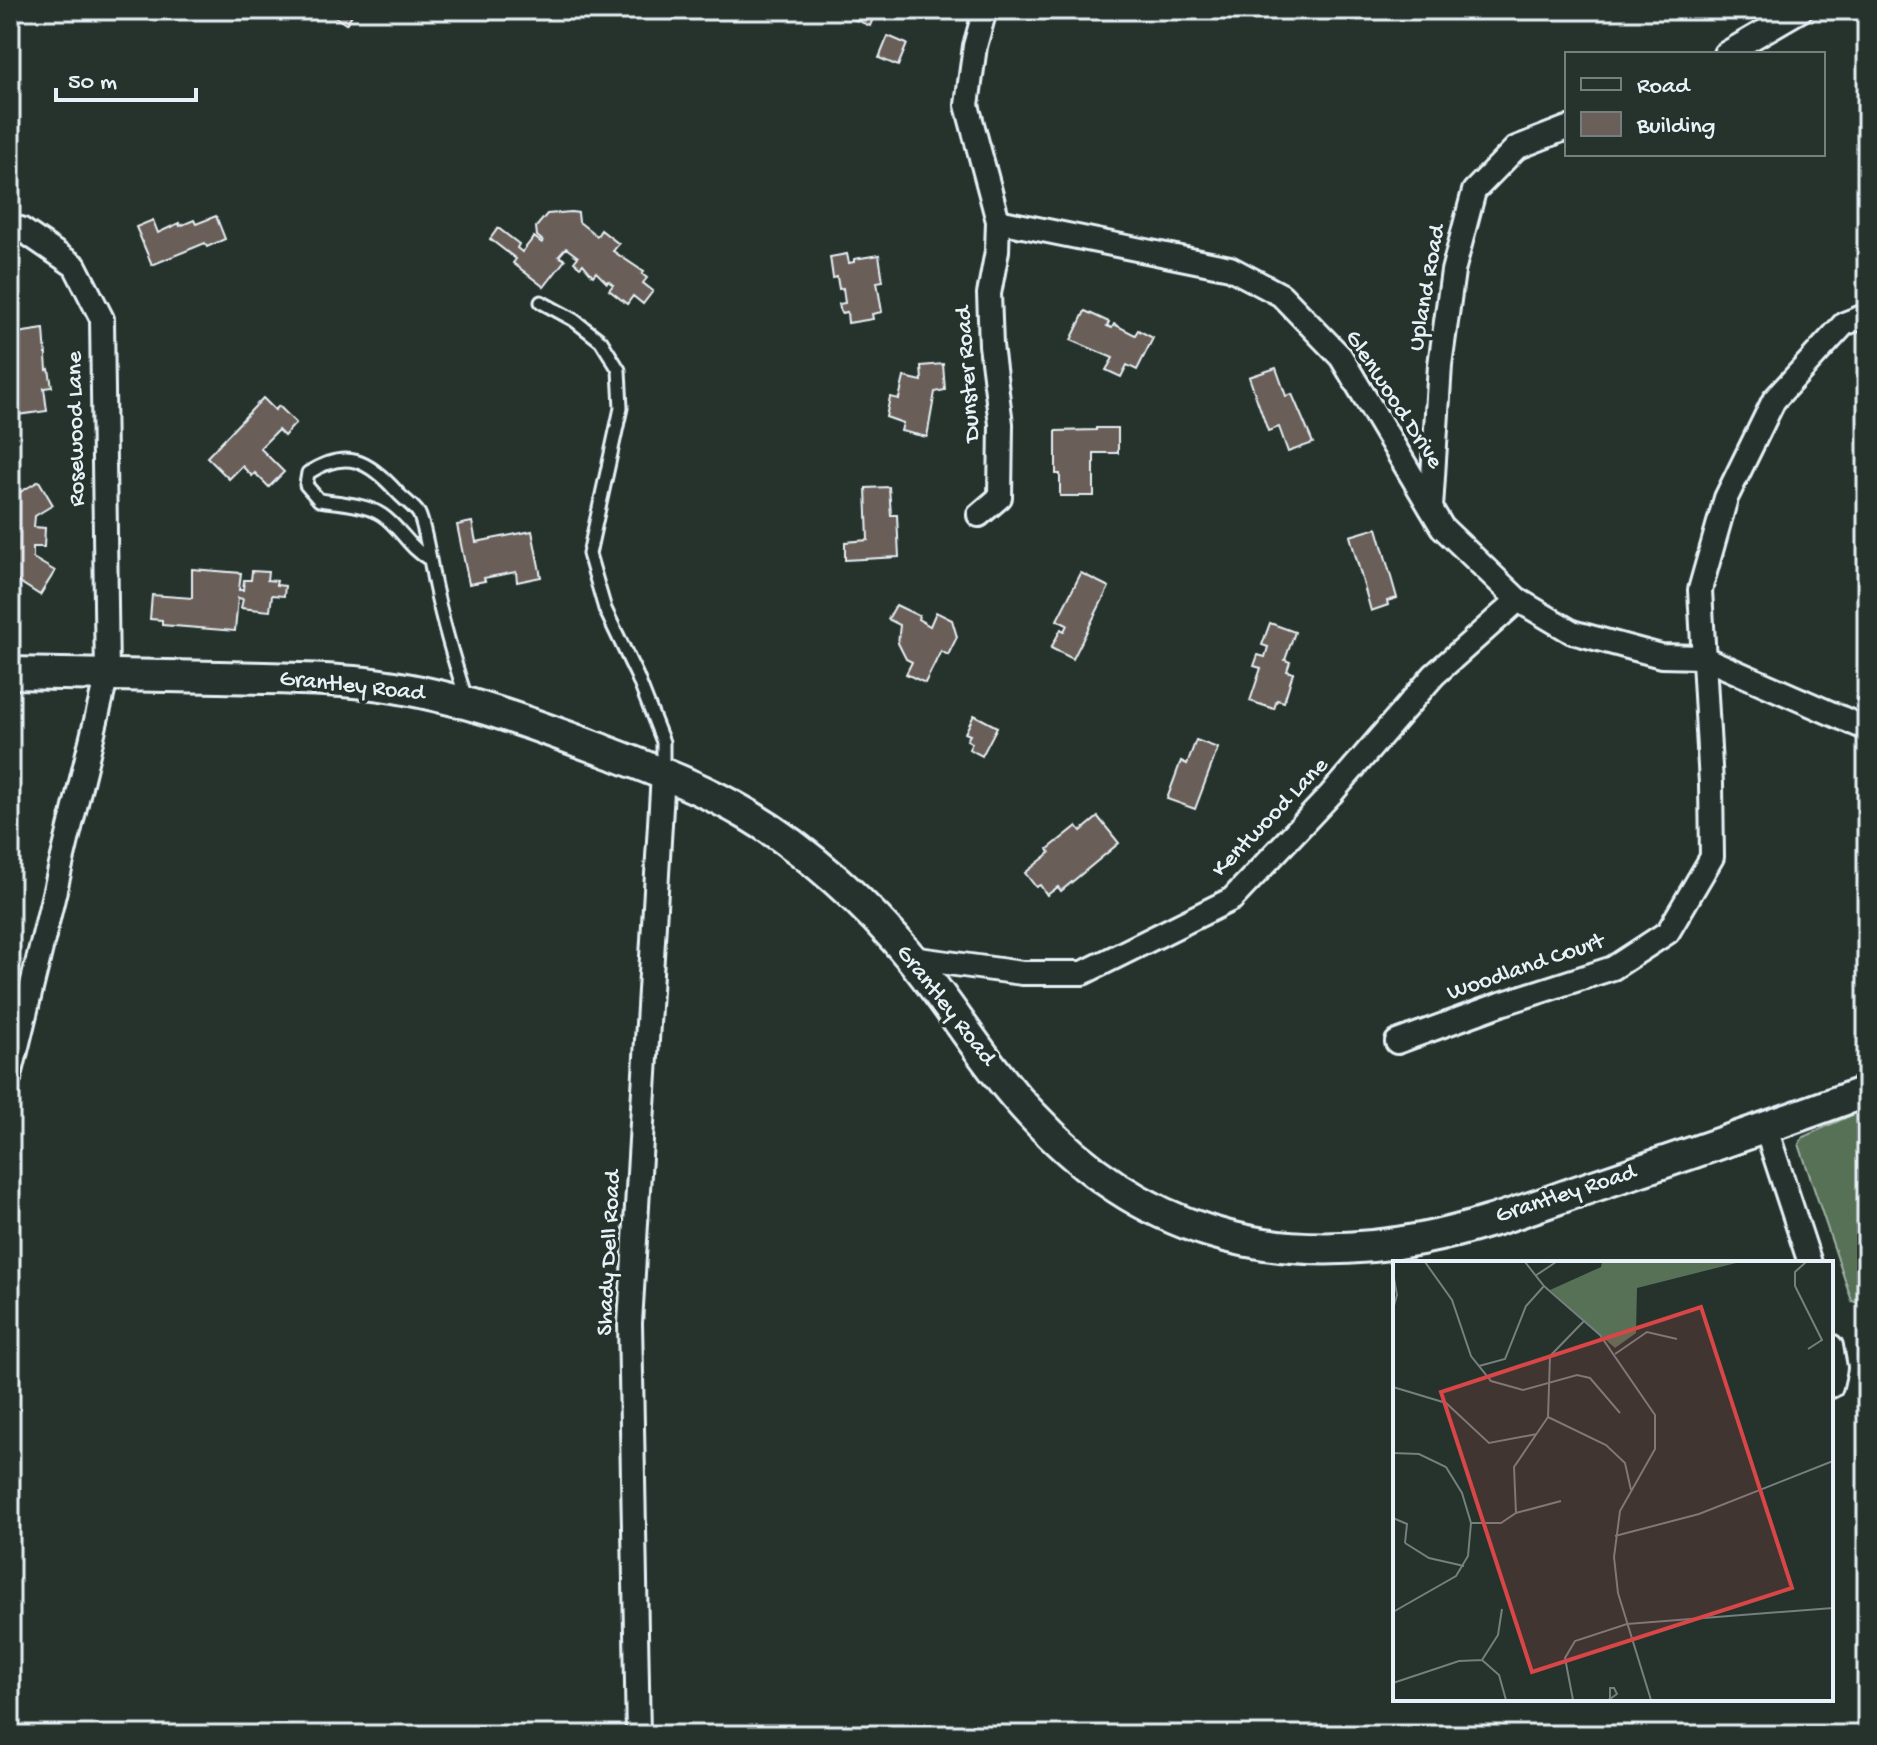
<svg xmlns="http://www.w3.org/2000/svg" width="1877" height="1745" font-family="'Gochi Hand',sans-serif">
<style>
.green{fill:#577156;stroke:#a0b1a7;stroke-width:2}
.building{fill:#6b5f59;stroke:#e8f1f8;stroke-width:2}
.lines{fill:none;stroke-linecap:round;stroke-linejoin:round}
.lane-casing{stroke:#e8f1f8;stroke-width:17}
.street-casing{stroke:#e8f1f8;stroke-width:28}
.secondary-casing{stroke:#e8f1f8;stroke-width:36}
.lane{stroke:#26332d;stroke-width:11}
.street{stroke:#26332d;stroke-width:22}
.secondary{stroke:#26332d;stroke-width:30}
.labels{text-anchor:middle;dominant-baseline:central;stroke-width:7;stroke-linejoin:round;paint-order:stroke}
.street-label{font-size:24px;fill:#e8f1f8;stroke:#26332d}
.inset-road{fill:none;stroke:#747f7e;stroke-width:2}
.view{fill:#d94647;fill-opacity:0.15;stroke:#d94647;stroke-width:4}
.inset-edge{fill:none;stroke:#e8f1f8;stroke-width:4}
</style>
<rect width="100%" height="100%" fill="#26332d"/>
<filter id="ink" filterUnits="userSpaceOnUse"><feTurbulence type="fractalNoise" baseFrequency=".0125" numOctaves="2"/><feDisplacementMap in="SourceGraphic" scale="16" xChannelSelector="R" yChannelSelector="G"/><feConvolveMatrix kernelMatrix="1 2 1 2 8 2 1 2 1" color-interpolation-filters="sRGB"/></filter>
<g filter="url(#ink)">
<path class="green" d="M1867,1108V1306L1852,1301L1799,1144L1803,1137Z"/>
<g class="building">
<path d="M324,10H355L346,24Z"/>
<path d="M858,10H880L876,11L870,26L854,19Z"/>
<path d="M888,36L907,44L898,66L879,58Z"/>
<path d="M571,212L578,213L579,222L597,236L601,230L619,244L613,251L644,272L642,274L647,278L643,283L653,291L643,304L633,296L627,304L609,290L613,285L608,281L607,283L596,272L593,276L583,264L580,267L574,262L578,257L566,248L559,256L565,260L544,287L513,263L516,259L490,239L498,228L519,244L517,248L522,252L534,237L542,243L543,241L537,236L536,227L547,214Z"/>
<path d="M216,216L225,239L207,247L205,243L152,265L136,227L153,220L158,233L179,223L180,226L194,220L196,224Z"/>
<path d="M847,254L849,263L854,262V259L879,255L883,281L877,282L882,312L872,314L873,319L848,323L847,312L841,313L839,304L845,303L843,288L839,289L837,277L833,278L830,257Z"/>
<path d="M1085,311L1109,322L1107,326L1112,328L1114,324L1135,335L1138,330L1153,338L1137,370L1127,365L1121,377L1106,370L1113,358L1071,340Z"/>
<path d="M44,329L47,370L49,369L52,387L44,388L47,411L10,416V334Z"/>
<path d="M943,364L945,390L935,392L927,437L901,431L903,423L886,417L890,397L899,399L904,377L922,381L921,366Z"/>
<path d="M1276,368L1286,396L1292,394L1313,443L1288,452L1279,427L1268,431L1249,377Z"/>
<path d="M263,398L275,410L279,406L296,423L284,436L278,430L260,448L284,472L269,487L255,473L252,476L242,466L229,479L207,457Z"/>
<path d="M1096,428H1118V453H1094V496H1060V474H1056V431L1096,430Z"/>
<path d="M39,481L53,505L35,516L34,527L45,528L44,547H33V558L55,571L40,595L10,576V498Z"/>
<path d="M889,487L891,515H897L899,557L845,560V542L868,540L866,488Z"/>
<path d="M472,522L476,542L532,531L541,577L517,582L516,572L484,578L485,581L469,584L457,525Z"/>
<path d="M1377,528L1397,598L1387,601L1388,605L1371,611L1350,536Z"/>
<path d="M192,569L241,573L239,590H243L244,580H251L252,571L268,572L267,580L277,581L276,585L285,586L284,596L272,595L270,611L241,608L243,599L238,598L235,631L162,625V620L150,619L152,595L192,598Z"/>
<path d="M1081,573L1109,587L1073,659L1051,648L1061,629L1064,631L1067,625L1057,620Z"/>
<path d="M896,605L919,616L918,619L930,626L936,612L952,620L957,637L948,655L941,651L925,683L906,674L912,662L906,659L898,643L900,625L888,619Z"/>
<path d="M1270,623L1295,632L1285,660L1290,662L1287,671L1293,673L1284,702L1277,700L1274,709L1250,701L1261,668L1254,666L1258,655L1265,657L1268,647L1262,645Z"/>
<path d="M974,715L997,727L982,756L969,749L972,743L967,740L970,735L965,733Z"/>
<path d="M1196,740L1218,748L1195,809L1167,799L1181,761L1187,764Z"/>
<path d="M1098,817L1119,843L1061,891L1058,887L1047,895L1040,885L1036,887L1025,873L1050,853L1048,849L1077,826L1081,831Z"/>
</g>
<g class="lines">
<defs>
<g id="lane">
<path d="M541,302L574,320L601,341L619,370L621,408L589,554L605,609L637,676L663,742V773"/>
<path d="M429,559C409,548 400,527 382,515C366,504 338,503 319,500L306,485L308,473C347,448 369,461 397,492C403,499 414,506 419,514C426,529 431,568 435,586C443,624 454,661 466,698"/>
</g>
<g id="street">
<path d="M1725,54L1801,10"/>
<path d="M998,221L1230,268L1281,295L1341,357L1442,527L1518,600L1572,632L1661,656L1702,657L1867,729"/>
<path d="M10,227L21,229L75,266L102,319L107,675L10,1076"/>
<path d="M1431,508L1440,365L1453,271L1474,191L1516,148L1567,128"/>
<path d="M979,515L1000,497L1001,424L991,345L989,294L997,251L998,221L967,105L975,46L985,10"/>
<path d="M911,958L1022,973H1083L1232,899L1331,794L1434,675L1518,600"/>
<path d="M1397,1042L1501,1004L1613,968L1668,932L1712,857L1711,784L1700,590L1726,498L1774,400L1844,324L1867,315"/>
<path d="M1766,1129L1810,1263"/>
<path d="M1831,1346L1835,1368L1831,1386"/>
<path d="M638,1735L630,1323L663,774"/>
</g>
<path id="secondary" d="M10,673C80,674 149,676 219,677C267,678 316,678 365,683C449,692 527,722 605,751C654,770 703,788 748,815C807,850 869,906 912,959C954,1010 987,1068 1033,1116C1140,1231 1268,1268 1421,1239C1479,1228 1535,1206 1591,1187C1684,1156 1775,1125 1867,1091"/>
</defs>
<use href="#lane" class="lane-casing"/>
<use href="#street" class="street-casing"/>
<use href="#secondary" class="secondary-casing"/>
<use href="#lane" class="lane"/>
<use href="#street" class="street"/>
<use href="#secondary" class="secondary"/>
</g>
</g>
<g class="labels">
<g class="street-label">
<text transform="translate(1428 288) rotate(-80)">Upland Road</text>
<text transform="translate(969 374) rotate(-94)">Dunster Road</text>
<text transform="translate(1393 400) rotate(57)">Glenwood Drive</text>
<text transform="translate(77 429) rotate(-91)">Rosewood Lane</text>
<text transform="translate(352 687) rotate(6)">Grantley Road</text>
<text transform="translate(1271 818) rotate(-46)">Kentwood Lane</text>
<text transform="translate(1526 968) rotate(-19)">Woodland Court</text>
<text transform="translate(945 1006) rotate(52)">Grantley Road</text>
<text transform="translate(1566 1195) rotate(-18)">Grantley Road</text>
<text transform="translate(610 1253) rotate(-87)">Shady Dell Road</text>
</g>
</g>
<g transform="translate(1393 1261)">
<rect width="440" height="440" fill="#26332d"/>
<path d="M209,1H342L343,2L244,27L243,72L222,87L157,29L208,6Z" fill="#577156"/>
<path class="inset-road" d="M32,1L59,39L78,95L98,120L130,129L184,114L197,117L227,152M132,1L151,25L207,74L262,154V188L227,250L221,296L225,332L258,439M413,1L402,11V25L429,79L415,88M0,12L4,34L0,48M142,15L163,1M222,93L254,71L284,78M86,105L112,98L133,45L151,25M0,126L53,142L96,182L144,173M155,156L213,184L232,202L238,229M0,192L26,193L53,206L69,232L78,262L75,295L63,315L0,351M123,252L121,206L155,156L157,95L192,59M0,257L14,263L12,282M78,262H108L123,252L168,240M222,275L306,253L440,200M12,282L36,297L71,305M89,399L105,374L109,348M0,422L66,400L89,399L106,414L113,439M180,439L172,397L182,380L234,363L440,347M215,439L217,438L224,433L221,427H217V438"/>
<path class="view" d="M308,46L399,327L139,411L48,131Z"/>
<rect width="440" height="440" class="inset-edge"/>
</g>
<rect width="1877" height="1745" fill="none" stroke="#26332d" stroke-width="40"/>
<rect x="20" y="20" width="1837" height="1705" fill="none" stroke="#e8f1f8" stroke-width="3" filter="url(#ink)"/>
<rect x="1565" y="52" width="260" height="104" fill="#26332d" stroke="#747f7e" stroke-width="2"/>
<rect x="1581" y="78" width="40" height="12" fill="#26332d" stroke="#747f7e" stroke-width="2"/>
<text x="1637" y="92" font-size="24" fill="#e8f1f8">Road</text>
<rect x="1581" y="112" width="40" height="24" fill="#6b5f59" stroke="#747f7e" stroke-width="2"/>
<text x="1637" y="132" font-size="24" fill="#e8f1f8">Building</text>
<path d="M56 88v12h140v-12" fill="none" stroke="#e8f1f8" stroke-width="4"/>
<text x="68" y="88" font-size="24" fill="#e8f1f8" stroke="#26332d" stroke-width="6" paint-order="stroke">50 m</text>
</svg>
